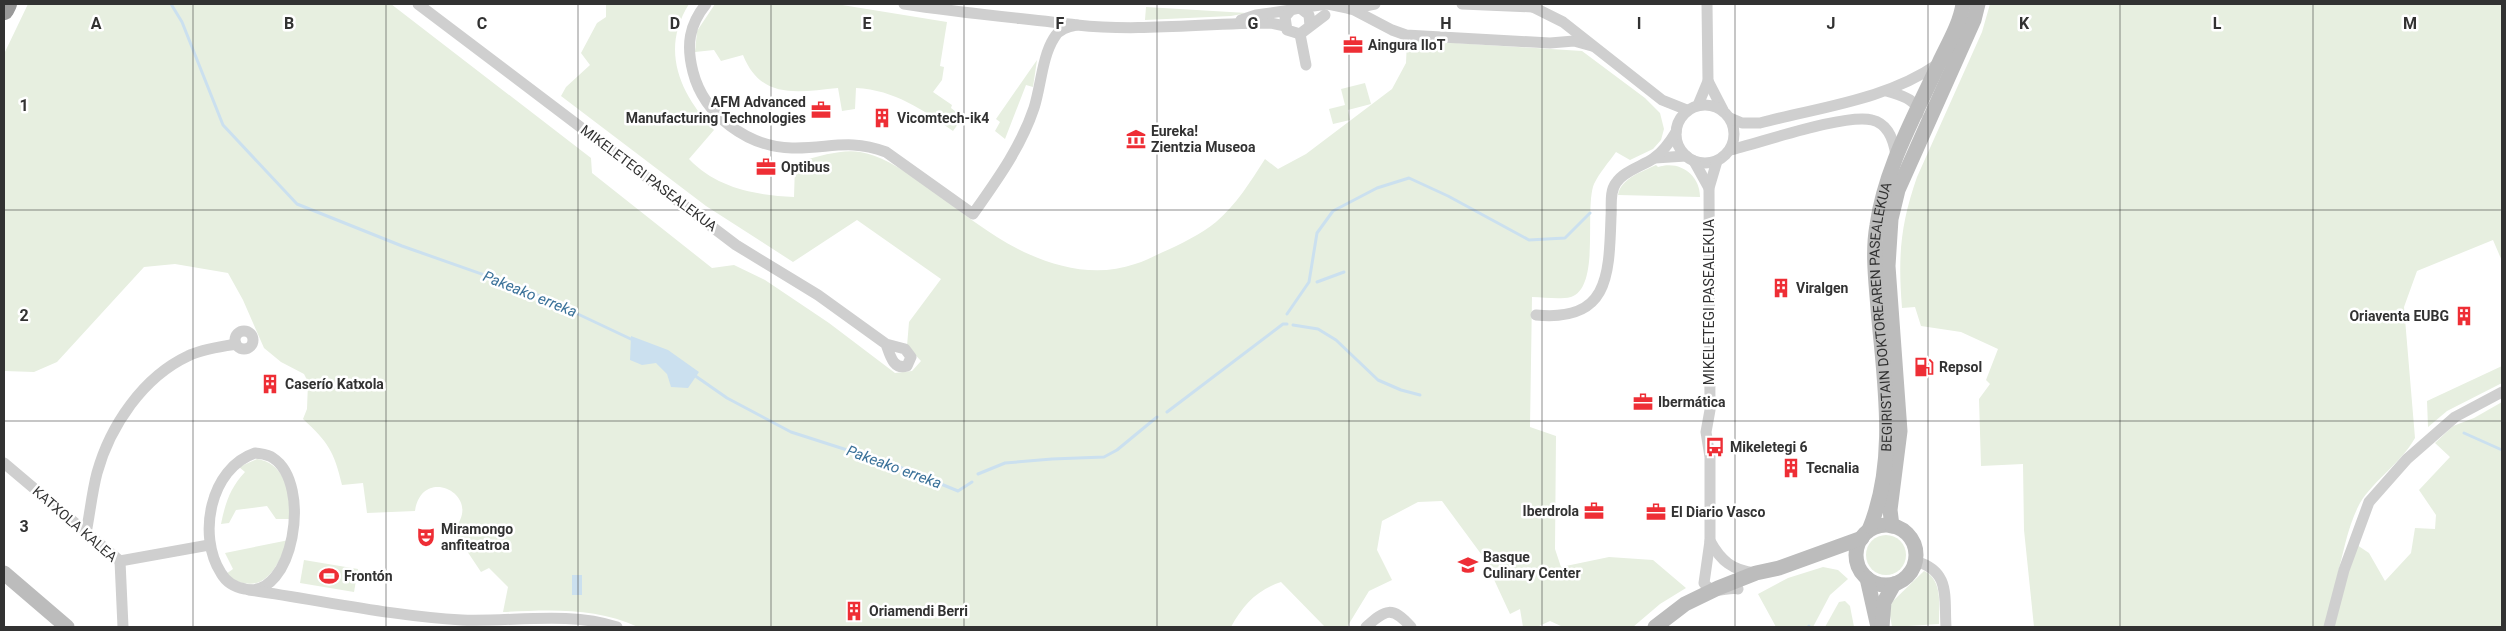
<svg xmlns="http://www.w3.org/2000/svg" width="2506" height="631" font-family="Roboto,sans-serif">
<style>
.green{fill:#e7efe0}
.water{fill:#cbe0ef}
.lines{fill:none;stroke-linecap:round;stroke-linejoin:round}
.stream{stroke:#cbe0ef;stroke-width:3}
.street{stroke:#cfcfcf;stroke-width:11}
.secondary{stroke:#bcbcbc;stroke-width:15}
.highway{stroke:#999;stroke-width:20}
.grid{fill:none;stroke:#323232;stroke-width:1;stroke-opacity:0.55}
.labels{text-anchor:middle;dominant-baseline:central;stroke-width:5;stroke-linejoin:round;paint-order:stroke}
.poi-label{font-size:14px;font-weight:bold;fill:#323232;stroke:#fff;text-anchor:start}
.street-label{font-size:14px;fill:#323232;stroke:#fff}
.water-label{font-size:15px;font-style:italic;fill:#3a7199;stroke:#fff}
.grid-label{font-size:16px;text-anchor:middle;font-weight:bold;fill:#323232;stroke:#fff;stroke-width:5;stroke-linejoin:round;paint-order:stroke}
</style>
<rect width="100%" height="100%" fill="#fff"/>
<g class="green">
<path d="M28,4H391L591,158L592,173L712,268L734,265L765,280L829,323L895,373L912,371L921,361L907,346L909,322L941,279L857,220L793,262L706,206L561,96L566,87L590,65L581,53L597,23L606,17V4H689C660,50 680,94 714,130L689,159C717,188 754,195 794,197L795,165H804V160C821,156 842,149 860,152C896,157 948,204 979,225C1022,256 1081,283 1135,264C1145,261 1154,256 1163,252C1181,244 1201,234 1216,222C1236,205 1251,181 1265,159L1278,169L1306,154L1392,89L1406,63L1407,40L1582,51L1645,98L1660,113L1664,129L1661,140L1653,149L1630,160L1616,152C1609,162 1599,173 1594,184C1584,209 1601,287 1571,297C1558,300 1545,297 1532,297L1530,427L1556,436L1555,549L1561,567L1609,557L1653,560L1686,588L1660,604L1633,627H1563L1550,621L1537,627H1523L1520,609L1510,614L1484,558L1442,501L1418,502L1382,521L1377,550L1392,580L1369,591L1347,627H1325L1281,582C1257,590 1243,605 1231,627H638C595,607 549,610 503,612L508,587L489,568L481,572L453,530C486,496 422,463 415,511L367,513L363,483L342,485C334,451 328,442 303,419L307,409L308,382L304,374L281,362L264,348L243,300L228,273L175,264L144,267L57,362L34,372L4,371V54Z"/>
<path d="M715,4H836L947,22L940,66L944,67L942,80L933,92L952,105L951,108L963,117L953,131C923,110 895,90 856,88L855,109L842,111L838,88C797,92 761,100 743,55L721,61L714,50L695,52L697,31Z"/>
<path d="M1990,4H2502V261L2493,240L2417,271L2404,307L2415,438C2401,463 2375,479 2360,503C2348,525 2343,554 2337,577L2357,545L2369,553L2385,581L2411,553L2415,528L2435,529L2436,515L2419,490L2450,457L2435,443L2453,426L2474,418L2502,402V627H2034L2024,530L2023,464L1981,466L1979,399L1990,384L1986,380L1998,349L1961,332L1921,326L1915,307L1902,308C1898,257 1900,226 1917,177L1982,32Z"/>
<path d="M1146,7L1247,13L1231,16L1145,20Z"/>
<path d="M1037,60L1033,87L1026,85L1005,139L995,131L1000,122L996,119Z"/>
<path d="M1365,83L1371,104L1348,110L1350,120L1333,124L1329,109L1345,105L1341,89Z"/>
<path d="M1656,165L1658,167C1680,160 1700,175 1700,197L1618,195C1621,178 1642,172 1656,165Z"/>
<path d="M2502,366V383L2447,411L2428,427L2427,401Z"/>
<path d="M257,459C285,463 291,494 292,519H276L267,506L236,510L229,523L221,524C225,504 230,488 245,472L239,467Z"/>
<circle cx="1886" cy="555" r="20"/>
<path d="M289,540C279,560 270,589 243,583C235,581 232,580 226,574L233,569L225,553Z"/>
<path d="M304,560L358,569L354,592L300,583Z"/>
<path d="M1823,567L1838,570L1848,579L1830,595L1813,627H1776L1758,594L1788,578Z"/>
<path d="M1924,571C1943,580 1939,605 1939,624L1892,627L1889,609L1893,601Z"/>
<path d="M1845,601L1850,606L1854,627H1825L1839,602Z"/>
</g>
<g class="water">
<path d="M631,336L668,350L699,372L688,388L671,387L667,374L656,363L642,365L630,360Z"/>
<rect x="572" y="575" width="10" height="20"/>
</g>
<g class="lines">
<g class="stream">
<path d="M171,4L182,22L223,125L297,204L402,246L527,290L635,341"/>
<path d="M1317,282L1344,272"/>
<path d="M1287,314L1309,282L1317,233L1333,211L1377,188L1409,178L1448,196L1529,240L1565,238L1590,213"/>
<path d="M1293,325L1318,329L1336,340L1378,380L1401,390L1420,395"/>
<path d="M694,375L727,398L791,432L897,466L958,491L972,482"/>
<path d="M1167,412L1283,324H1287"/>
<path d="M2464,433L2502,450"/>
<path d="M978,474L1005,463L1052,459L1104,457L1117,450L1157,417"/>
<path d="M1808,627L1809,626"/>
</g>
<g class="street">
<path d="M418,4L736,245L818,295L886,344L905,349L911,357L907,366C893,370 890,355 886,344"/>
<path d="M706,4C689,25 686,45 693,72C704,115 748,147 792,148C829,149 848,138 886,152L973,214C997,180 1021,147 1034,108C1041,86 1042,57 1054,38C1059,29 1068,27 1077,25"/>
<path d="M904,4C961,13 1019,18 1077,25C1140,32 1206,23 1270,23L1285,26"/>
<path d="M1328,4L1352,9L1392,30L1406,35L1550,43L1574,41L1592,46"/>
<path d="M1462,4L1533,7"/>
<path d="M1527,4L1563,22L1662,100L1687,110"/>
<path d="M1300,8L1327,4"/>
<path d="M1350,9L1375,4"/>
<path d="M1241,20L1256,15L1291,10"/>
<path d="M1310,26L1309,15L1300,8L1291,10L1285,17L1287,30L1300,34L1325,15"/>
<path d="M1300,34L1306,65"/>
<path d="M1708,81L1723,110"/>
<path d="M1887,91C1898,95 1919,99 1918,114"/>
<circle cx="1705" cy="134" r="29"/>
<path d="M1698,105L1708,81L1707,4"/>
<path d="M1730,118L1742,123H1760C1820,107 1886,100 1938,64"/>
<path d="M1730,150C1760,143 1846,113 1872,120C1889,124 1894,141 1896,156"/>
<path d="M1655,158L1686,156"/>
<path d="M1694,161L1709,188"/>
<path d="M1717,161L1709,188L1710,410L1706,432L1710,457V541L1704,583C1714,597 1726,586 1738,589"/>
<path d="M1536,315C1609,322 1609,276 1611,217C1612,206 1609,192 1616,183C1623,171 1643,166 1654,158C1664,151 1670,142 1676,132"/>
<circle cx="244" cy="340" r="9"/>
<path d="M255,453C261,454 268,454 273,458C313,484 293,600 245,589C234,587 226,582 221,573C197,536 210,468 255,453Z"/>
<path d="M4,463L120,561L123,627"/>
<path d="M86,533C90,513 92,492 97,473C110,426 143,377 188,356C202,349 220,347 236,344"/>
<path d="M1710,541C1721,561 1732,570 1755,573"/>
<path d="M120,561L209,545"/>
<path d="M1915,561C1951,571 1944,596 1946,627"/>
<path d="M249,590C320,600 391,616 462,620C513,622 568,611 617,627"/>
<path d="M1366,627C1386,609 1392,606 1411,627"/>
<path d="M2329,627L2344,570L2369,502L2407,459L2455,417L2502,392"/>
</g>
<g class="secondary">
<circle cx="1886" cy="555" r="30"/>
<path d="M1892,526L1890,510L1900,431L1888,266L1891,219L1898,190L1974,20L1978,4"/>
<path id="s1" d="M1869,530C1898,460 1884,381 1878,309C1876,281 1872,253 1877,225C1885,168 1915,116 1939,63C1948,44 1960,24 1963,4"/>
<path d="M4,573L67,627"/>
<path d="M1867,578L1878,627"/>
<path d="M1655,627L1685,604L1718,588L1756,573L1779,568L1862,538"/>
<path d="M1882,627L1884,602L1894,584"/>
</g>
<path class="highway" d="M4,10L7,4"/>
</g>
<path class="grid" d="M193,4V627M386,4V627M578,4V627M771,4V627M964,4V627M1157,4V627M1349,4V627M1542,4V627M1735,4V627M1928,4V627M2120,4V627M2313,4V627M4,210H2502M4,421H2502"/>
<defs>
<symbol id="office-bare" viewBox="-9 -9 18 18"><path d="M-6-3h4V-5.5h4V-3h4V5H-6ZM-1-4.5V-3h2v-1.5ZM-6 0V1H6V0Z" fill="#ee2e35" stroke="#fff" stroke-width="2.5" paint-order="stroke"/></symbol>
<symbol id="building-bare" viewBox="-9 -9 18 18"><path d="M-4-6H4V6H1V3H-1V6H-4ZM-2.5-4.3h1.7v1.8h-1.7ZM.8-4.3h1.7v1.8H.8ZM-2.5-1h1.7V.8h-1.7ZM.8-1h1.7V.8H.8Z" fill="#ee2e35" stroke="#fff" stroke-width="2.5" paint-order="stroke"/></symbol>
<symbol id="museum-bare" viewBox="-9 -9 18 18"><path d="M0-6L6-3V-2H-6V-3ZM-5-1h2V3h-2ZM-1-1h2V3h-2ZM3-1h2V3H3ZM-6 4H6V6H-6Z" fill="#ee2e35" stroke="#fff" stroke-width="2.5" paint-order="stroke"/></symbol>
<symbol id="fuel-bare" viewBox="-9 -9 18 18"><path d="M-5.5-6h7V0h2V4h1.3V-2.5L3-4.5l.8-.8L6-3V5H2.5V1h-1V6h-7ZM-4.2-4.7v3.2H.2V-4.7Z" fill="#ee2e35" stroke="#fff" stroke-width="2.5" paint-order="stroke"/></symbol>
<symbol id="bus-bare" viewBox="-9 -9 18 18"><path d="M-5-6H5V4H4V6H2V4H-2V6H-4V4H-5ZM-3.5-4V0h7V-4ZM-3.5 1.2v1.5H-2V1.2ZM2 1.2v1.5H3.5V1.2Z" fill="#ee2e35" stroke="#fff" stroke-width="2.5" paint-order="stroke"/></symbol>
<symbol id="theatre-bare" viewBox="-9 -9 18 18"><path d="M-5-5.5Q0-4 5-5.5V0Q5 5 0 6Q-5 5-5 0ZM-3.3-2.5H-1v1.5H-3.3ZM1-2.5H3.3v1.5H1ZM-2.8 1Q0 5.5 2.8 1Z" fill="#ee2e35" stroke="#fff" stroke-width="2.5" paint-order="stroke"/></symbol>
<symbol id="university-bare" viewBox="-9 -9 18 18"><path d="M0-5L7-2L0 1L-7-2ZM-4 1L0 2.5L4 1V4Q0 6-4 4Z" fill="#ee2e35" stroke="#fff" stroke-width="2.5" paint-order="stroke"/></symbol>
<symbol id="stadium-bare" viewBox="-9 -9 18 18"><path d="M0-5a6.5 5 0 1 0 0 10a6.5 5 0 1 0 0-10ZM-3.5-1.8h7v3.6h-7Z" fill="#ee2e35" stroke="#fff" stroke-width="2.5" paint-order="stroke"/></symbol>
</defs>
<g fill-rule="evenodd">
<use href="#office-bare" x="1339" y="31" width="28" height="28"/>
<use href="#office-bare" x="807" y="96" width="28" height="28"/>
<use href="#building-bare" x="868" y="104" width="28" height="28"/>
<use href="#museum-bare" x="1122" y="125" width="28" height="28"/>
<use href="#office-bare" x="752" y="153" width="28" height="28"/>
<use href="#building-bare" x="1767" y="274" width="28" height="28"/>
<use href="#building-bare" x="2450" y="302" width="28" height="28"/>
<use href="#fuel-bare" x="1910" y="353" width="28" height="28"/>
<use href="#building-bare" x="256" y="370" width="28" height="28"/>
<use href="#office-bare" x="1629" y="388" width="28" height="28"/>
<use href="#bus-bare" x="1701" y="433" width="28" height="28"/>
<use href="#building-bare" x="1777" y="454" width="28" height="28"/>
<use href="#office-bare" x="1580" y="497" width="28" height="28"/>
<use href="#office-bare" x="1642" y="498" width="28" height="28"/>
<use href="#theatre-bare" x="412" y="523" width="28" height="28"/>
<use href="#university-bare" x="1454" y="551" width="28" height="28"/>
<use href="#stadium-bare" x="315" y="562" width="28" height="28"/>
<use href="#building-bare" x="840" y="597" width="28" height="28"/>
</g>
<g class="labels">
<g class="poi-label">
<text x="1368" y="45">Aingura IIoT</text>
<text x="806" y="102" text-anchor="end">AFM Advanced<tspan x="806" dy="16">Manufacturing Technologies</tspan></text>
<text x="897" y="118">Vicomtech-ik4</text>
<text x="1151" y="131">Eureka!<tspan x="1151" dy="16">Zientzia Museoa</tspan></text>
<text x="781" y="167">Optibus</text>
<text x="1796" y="288">Viralgen</text>
<text x="2449" y="316" text-anchor="end">Oriaventa EUBG</text>
<text x="1939" y="367">Repsol</text>
<text x="285" y="384">Caserío Katxola</text>
<text x="1658" y="402">Ibermática</text>
<text x="1730" y="447">Mikeletegi 6</text>
<text x="1806" y="468">Tecnalia</text>
<text x="1579" y="511" text-anchor="end">Iberdrola</text>
<text x="1671" y="512">El Diario Vasco</text>
<text x="441" y="529">Miramongo<tspan x="441" dy="16">anfiteatroa</tspan></text>
<text x="1483" y="557">Basque<tspan x="1483" dy="16">Culinary Center</tspan></text>
<text x="344" y="576">Frontón</text>
<text x="869" y="611">Oriamendi Berri</text>
</g>
<g class="street-label">
<text transform="translate(649 178) rotate(37)">MIKELETEGI PASEALEKUA</text>
<text transform="translate(1709 302) rotate(-90)">MIKELETEGI PASEALEKUA</text>
<text stroke="none"><textPath href="#s1" startOffset="216">BEGIRISTAIN DOKTOREAREN PASEALEKUA</textPath></text>
<text transform="translate(75 524) rotate(41)">KATXOLA KALEA</text>
</g>
<g class="water-label">
<text transform="translate(530 294) rotate(22)">Pakeako erreka</text>
<text transform="translate(894 467) rotate(20)">Pakeako erreka</text>
</g>
</g>
<g class="grid-label">
<text x="96" y="29">A</text>
<text x="289" y="29">B</text>
<text x="482" y="29">C</text>
<text x="675" y="29">D</text>
<text x="867" y="29">E</text>
<text x="1060" y="29">F</text>
<text x="1253" y="29">G</text>
<text x="1446" y="29">H</text>
<text x="1639" y="29">I</text>
<text x="1831" y="29">J</text>
<text x="2024" y="29">K</text>
<text x="2217" y="29">L</text>
<text x="2410" y="29">M</text>
<text x="24" y="111">1</text>
<text x="24" y="321">2</text>
<text x="24" y="532">3</text>
</g>
<rect width="2506" height="631" fill="none" stroke="#323232" stroke-width="10"/>
</svg>
